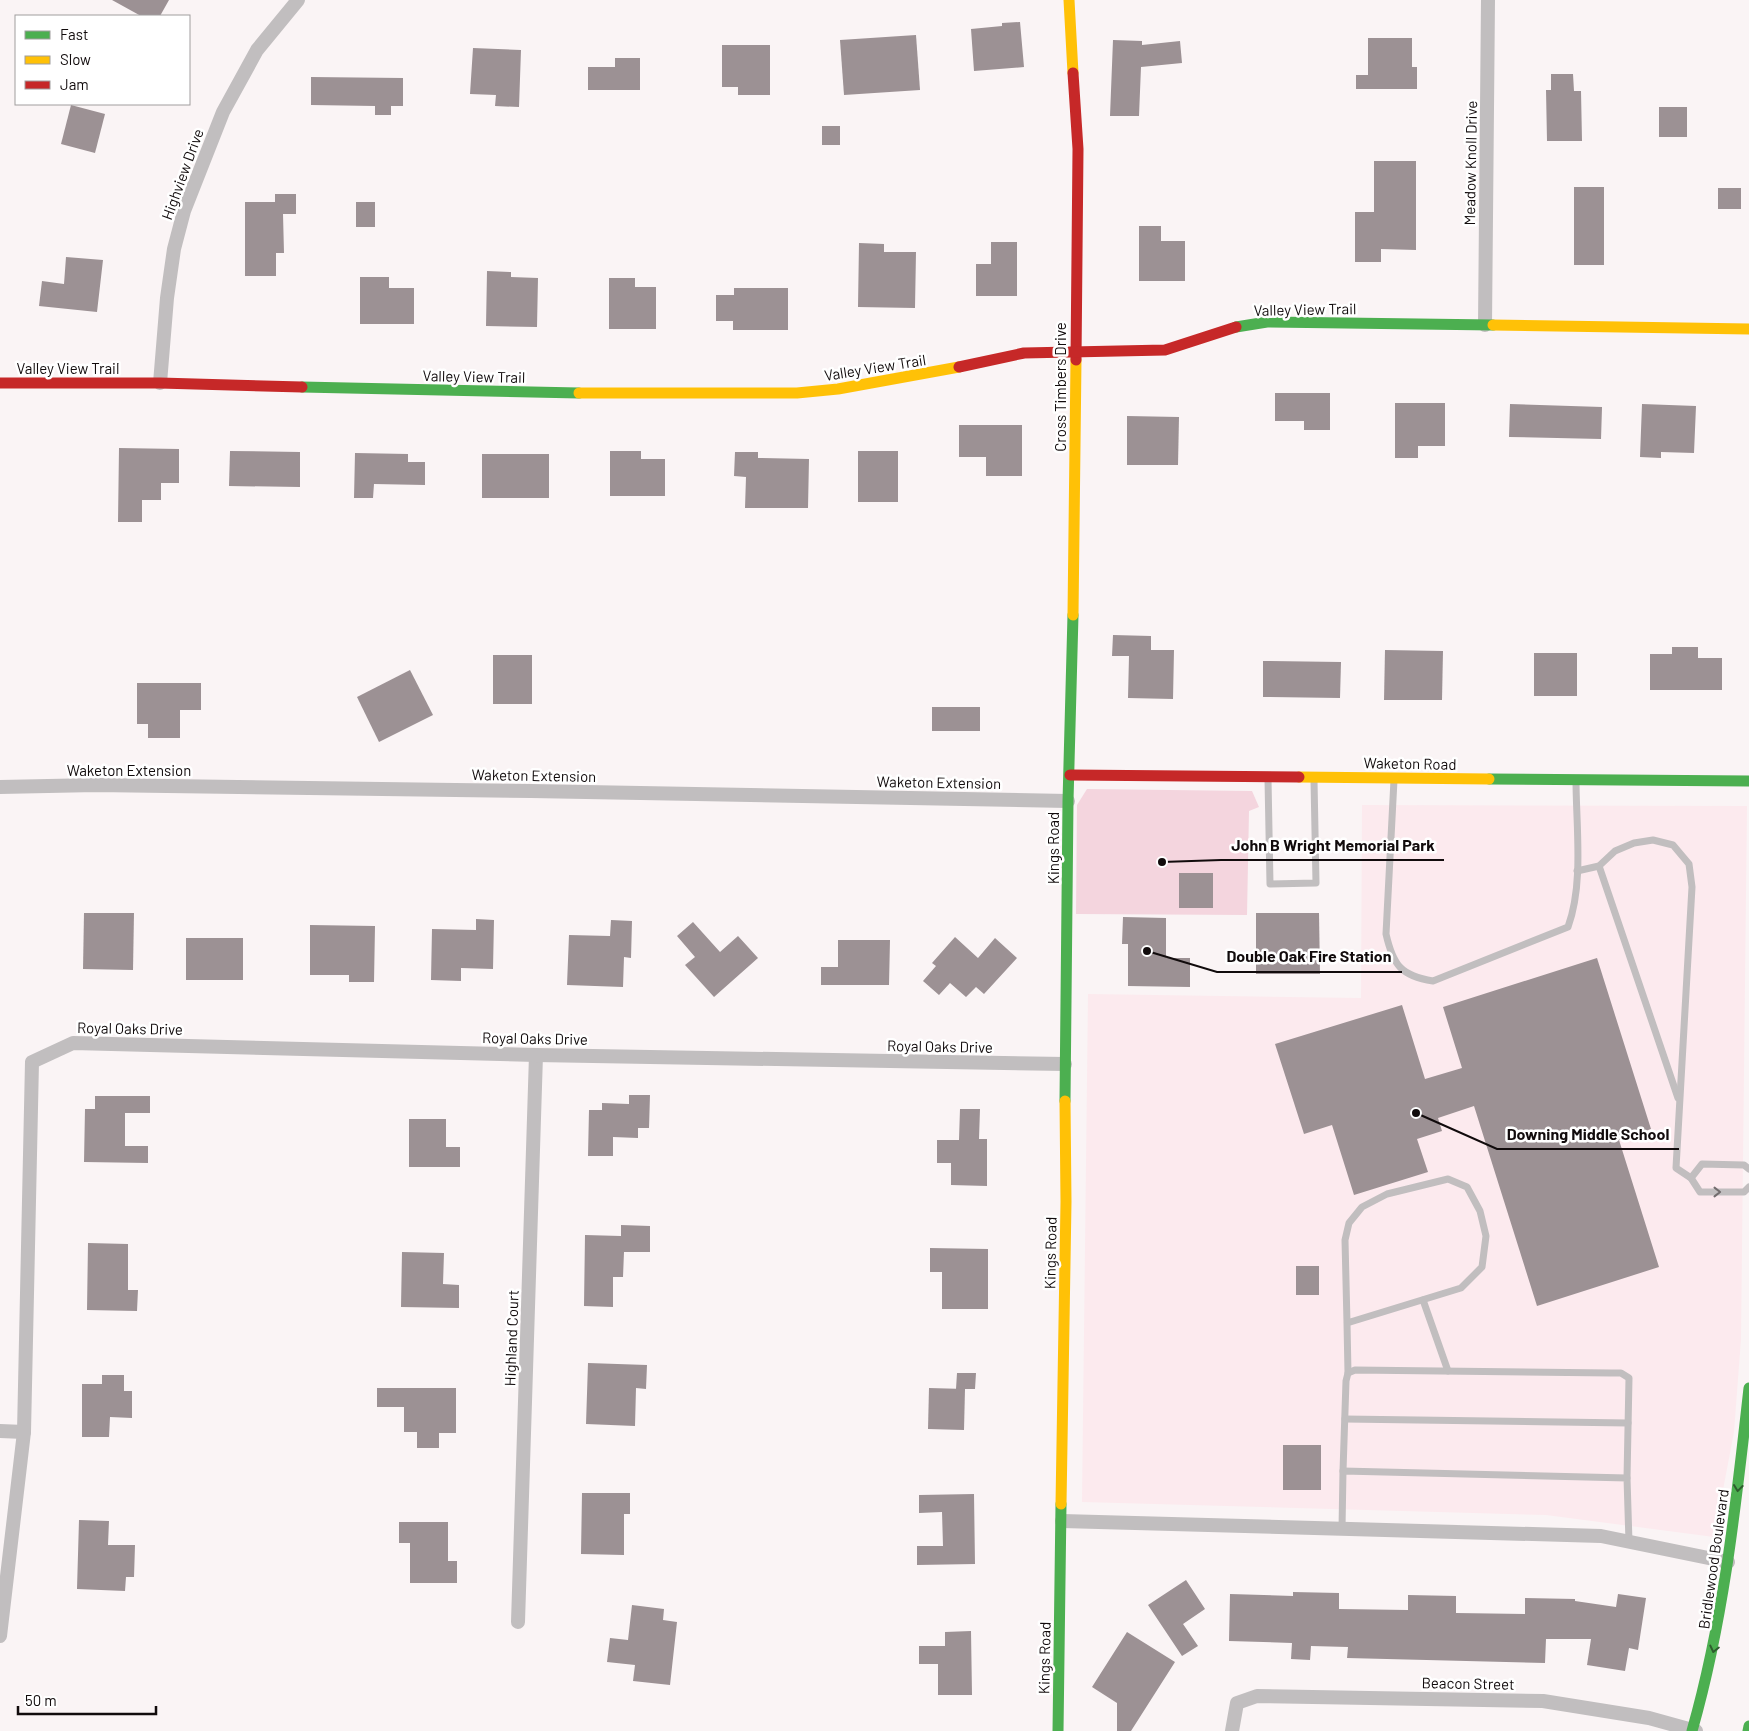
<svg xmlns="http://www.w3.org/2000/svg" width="1749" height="1731" font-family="Barlow,sans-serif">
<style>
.built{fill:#fceaee}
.green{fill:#f4d5de}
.building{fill:#9c9194}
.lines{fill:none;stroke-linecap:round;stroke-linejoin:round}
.lane{stroke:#c1bebf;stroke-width:7}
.street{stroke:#c1bebf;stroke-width:14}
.fast{stroke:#4caf50;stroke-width:11}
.slow{stroke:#ffc107;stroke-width:11}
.jam{stroke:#c62828;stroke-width:11}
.oneway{stroke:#726d6e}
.oneway2{stroke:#2e5d2e}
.labels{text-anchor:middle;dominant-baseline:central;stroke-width:5;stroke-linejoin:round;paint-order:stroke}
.street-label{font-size:15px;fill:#110b0c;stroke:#fff}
.leader{fill:none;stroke:#110b0c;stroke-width:2}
.callout-dot{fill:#110b0c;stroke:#fff;stroke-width:2}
.callout-label{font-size:16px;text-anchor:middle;font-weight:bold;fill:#110b0c;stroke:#fff;stroke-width:5;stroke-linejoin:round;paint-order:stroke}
</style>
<rect width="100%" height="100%" fill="#faf4f5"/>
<path class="built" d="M1362,805L1747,806L1741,1339L1734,1432L1714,1537L1546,1515L1082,1502L1088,994L1361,998Z"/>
<path class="green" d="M1087,789L1252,791L1259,807L1249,811L1247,915L1076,914L1077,805Z"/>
<g class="building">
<path d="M112,0H169L160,16H141Z"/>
<path d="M1020,22L1024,67L974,71L971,29L1002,26V23Z"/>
<path d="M916,35L920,90L844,95L840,40Z"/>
<path d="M1368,38H1412V67H1417V89H1356V75H1368Z"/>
<path d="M1113,40L1142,41V45L1180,41L1182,63L1141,67L1139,116H1110Z"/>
<path d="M722,45H770V95H738V87H722Z"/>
<path d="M473,48L521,50L519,107L495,106L496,95L470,94Z"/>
<path d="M615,58H640V90H588V67H615Z"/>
<path d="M1551,74H1573L1574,91H1581L1582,141H1547L1546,90H1551Z"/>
<path d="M311,77L403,78V106H391V115H375V106L311,105Z"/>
<path d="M71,105L105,114L95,153L61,144Z"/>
<rect x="1659" y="107" width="28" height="30"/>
<rect x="822" y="126" width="18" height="19"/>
<path d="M1374,161H1416V250L1381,249V262H1355V212H1374Z"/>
<rect x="1574" y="187" width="30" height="78"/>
<rect x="1718" y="188" width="23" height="21"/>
<path d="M275,194H296V214H283L284,253H276V276H245V202H275Z"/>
<rect x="356" y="202" width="19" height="25"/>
<path d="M1139,226H1161V241H1185V281H1139Z"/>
<path d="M991,242H1017V296H976V264H991Z"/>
<path d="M859,243L884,244V252H916L915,308L858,307Z"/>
<path d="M66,257L103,260L97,312L39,306L42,281L64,284Z"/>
<path d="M487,271L511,272V277L538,278L537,327L486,326Z"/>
<path d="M360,277H389V288H414V324H360Z"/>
<path d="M609,278H635V287H656V329H609Z"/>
<path d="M734,288H788V330H733V321H716V295H734Z"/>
<path d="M1275,393H1330V430H1304V421H1275Z"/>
<path d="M1395,403H1445V446H1418V458H1395Z"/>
<path d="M1510,404L1602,407L1601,439L1509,437Z"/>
<path d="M1642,404L1696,406L1694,453L1661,452V458L1640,457Z"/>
<path d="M1127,416L1179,417L1178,465H1127Z"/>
<path d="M959,425H1022V476H986V457H959Z"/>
<path d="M119,448L179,449V483H161V500H142V522H118Z"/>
<path d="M230,451L300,452V487L229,486Z"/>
<path d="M610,451H641V459H665V496H610Z"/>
<rect x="858" y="451" width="40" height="51"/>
<path d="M735,452H758V458L809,459L808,508H745L746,477L734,476Z"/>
<path d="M355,453L408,454V462H425V485L374,484L373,498H354Z"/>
<rect x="482" y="454" width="67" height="44"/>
<path d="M1113,635L1151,636V650H1174L1173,699L1128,698L1129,656H1112Z"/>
<path d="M1672,647H1698V658H1722V690H1650V654H1672Z"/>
<path d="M1385,650L1443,651L1442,700H1384Z"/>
<rect x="1534" y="653" width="43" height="43"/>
<rect x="493" y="655" width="39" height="49"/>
<path d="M1263,661L1341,662L1340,698L1263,697Z"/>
<path d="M410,670L433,715L379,742L357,697Z"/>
<path d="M137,683H201V710H180V738H148V724H137Z"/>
<rect x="932" y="707" width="48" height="24"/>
<rect x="1179" y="873" width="34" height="35"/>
<path d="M84,913H134L133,970L83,969Z"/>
<path d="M1256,913H1319L1320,974H1256Z"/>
<path d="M1123,917L1166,918V958H1190V987L1128,986V944H1122Z"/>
<path d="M476,919L494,920L493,969L461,968V981L431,980L432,929L476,930Z"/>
<path d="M611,920L632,921L631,958L624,957L623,987L567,985L569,935L610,936Z"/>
<path d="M693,922L720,952L738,936L758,958L714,997L685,965L695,957L677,936Z"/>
<path d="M310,925L375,926L374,982H349V975H310Z"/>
<path d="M955,937L978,958L995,938L1017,958L984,994L976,987L966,997L950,983L939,995L923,981L936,966L932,963Z"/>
<rect x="186" y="938" width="57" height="42"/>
<path d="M838,940H890L889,985H821V967H838Z"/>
<path d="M1597,958L1651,1129L1619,1140L1659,1267L1537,1306L1474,1106L1438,1118L1442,1131L1417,1139L1428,1172L1354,1195L1332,1125L1304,1134L1275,1044L1402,1005L1425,1079L1462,1068L1443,1007Z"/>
<path d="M629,1095H650L649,1128H638V1138L613,1137V1156H588L589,1110H602V1103L629,1104Z"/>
<path d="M95,1096H150V1113H125V1146H148V1163L84,1162L85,1109H95Z"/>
<path d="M960,1109H980L979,1139H987V1186L951,1185V1163H937V1140H959Z"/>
<path d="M409,1119H446V1147H460V1167H409Z"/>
<path d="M621,1225L650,1226V1252H624L623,1277H613V1307L584,1306L585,1235L621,1236Z"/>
<path d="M88,1243L128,1244V1290H138L137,1311L87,1310Z"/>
<path d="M930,1248L988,1249V1309H942V1272H930Z"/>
<path d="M402,1252L444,1253L443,1284L459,1285V1308L401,1307Z"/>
<rect x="1296" y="1266" width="23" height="29"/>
<path d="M588,1363L647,1365L646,1389L636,1388L635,1426L586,1424Z"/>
<path d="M957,1373H976L975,1389H956Z"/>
<path d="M102,1375H124V1391H132V1418L110,1417L109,1437H82V1384H102Z"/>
<path d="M377,1388H456V1433H439V1448H417V1432H404V1407H377Z"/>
<path d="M929,1388L965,1389L964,1430L928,1429Z"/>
<rect x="1283" y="1445" width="38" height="45"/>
<path d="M582,1493H630V1514H624V1555L581,1554Z"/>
<path d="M974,1494L975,1564L917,1565V1546H943L942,1512L919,1513V1495Z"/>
<path d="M79,1520L109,1521L108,1545H135L134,1577H126L125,1591L77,1589Z"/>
<path d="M399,1522H448V1561H457V1583H410V1543H399Z"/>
<path d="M1186,1580L1205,1609L1183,1624L1198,1646L1182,1656L1148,1605Z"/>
<path d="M1293,1592L1339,1593V1609L1408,1610V1595L1456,1596V1613L1525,1614V1598L1575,1599V1601L1616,1607L1618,1594L1646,1598L1638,1650L1629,1648L1625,1671L1587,1665L1591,1639H1546L1545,1663L1347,1658L1348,1647L1311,1646L1310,1660L1291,1659L1292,1643L1229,1641L1230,1594L1293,1596Z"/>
<path d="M632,1605L664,1609L663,1620L677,1622L670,1685L633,1681L635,1665L607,1662L610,1638L628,1640Z"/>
<path d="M971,1631L972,1695H938V1664H919V1646H945V1632Z"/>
<path d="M1127,1632L1175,1662L1131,1731H1117V1703L1092,1687Z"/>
</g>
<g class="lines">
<g class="lane">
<path d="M1268,779L1270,884L1316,883L1314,780"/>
<path d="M1394,780L1386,934C1393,965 1401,976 1433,981L1568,927C1584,883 1576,826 1576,780"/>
<path d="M1599,866L1678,1098"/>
<path d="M1577,871L1599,866L1615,851L1634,843L1653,840L1673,845L1689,864L1692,887L1676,1168L1691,1178L1700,1192H1744L1749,1187"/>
<path d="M1691,1178L1702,1164L1744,1165L1749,1169"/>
<path d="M1423,1300L1448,1371"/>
<path d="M1347,1323L1461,1288L1482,1267L1486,1236L1480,1211L1467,1187L1448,1179L1387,1194L1362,1207L1349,1223L1345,1240L1347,1323L1348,1373"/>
<path d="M1345,1419L1628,1423"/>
<path d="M1343,1471L1346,1381L1348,1373L1355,1370L1611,1373H1621L1629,1378L1627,1478"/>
<path d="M1342,1529L1343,1471L1627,1478L1629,1542"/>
</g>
<g class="street">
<path d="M1485,325L1488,0"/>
<path d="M160,383L167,298L174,249L184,211L223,112L257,50L298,0"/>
<path d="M0,787L96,785L531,791L1068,801"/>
<path d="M0,1431L24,1432"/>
<path d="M1062,1521L1601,1536L1728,1562"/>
<path d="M518,1622L536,1055"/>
<path d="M0,1636L24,1432L32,1062L73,1043L536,1055L1065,1064"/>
<path d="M1232,1731L1237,1703L1257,1696L1543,1701L1649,1718L1696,1731"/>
</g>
<g class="fast">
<path d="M1236,327L1267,322L1493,325"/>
<path d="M302,387L579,393"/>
<path d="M1489,779L1749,781"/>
<path d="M1065,1101L1068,801L1073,615"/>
<path d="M1058,1731L1061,1504"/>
<path d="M1692,1731C1724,1619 1736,1504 1749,1388"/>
<path d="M1748,1731L1749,1726"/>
</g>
<g class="slow">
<path d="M1069,0L1073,73"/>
<path d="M1493,325L1749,329"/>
<path d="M579,393H797L838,389L959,367"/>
<path d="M1073,615L1076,360"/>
<path d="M1299,777L1489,779"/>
<path d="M1061,1504L1066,1202L1065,1101"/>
</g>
<g class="jam">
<path d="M1073,73L1078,149L1076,360"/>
<path d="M959,367L1024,353L1165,350L1236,327"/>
<path d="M0,383H160L302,387"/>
<path d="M1070,775L1299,777"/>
</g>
</g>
<defs><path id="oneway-chevron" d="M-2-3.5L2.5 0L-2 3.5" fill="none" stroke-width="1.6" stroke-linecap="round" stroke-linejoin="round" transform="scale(1.25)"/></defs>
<use class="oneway" href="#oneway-chevron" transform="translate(1717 1192)"/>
<g class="oneway2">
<use href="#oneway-chevron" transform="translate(1738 1488) rotate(97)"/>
<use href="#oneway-chevron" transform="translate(1714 1649) rotate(103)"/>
</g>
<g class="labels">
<g class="street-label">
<text transform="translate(1470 163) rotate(-89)">Meadow Knoll Drive</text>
<text transform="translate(182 174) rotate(-70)">Highview Drive</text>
<text transform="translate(1305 309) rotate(-1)">Valley View Trail</text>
<text transform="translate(875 367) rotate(-9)">Valley View Trail</text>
<text x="68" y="368">Valley View Trail</text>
<text transform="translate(474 376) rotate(1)">Valley View Trail</text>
<text transform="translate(1060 387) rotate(-90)">Cross Timbers Drive</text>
<text transform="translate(1410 763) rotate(1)">Waketon Road</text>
<text x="129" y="770">Waketon Extension</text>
<text transform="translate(534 775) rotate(1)">Waketon Extension</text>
<text transform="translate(939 782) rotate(1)">Waketon Extension</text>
<text transform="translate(1053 848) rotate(-90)">Kings Road</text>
<text transform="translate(130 1028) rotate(1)">Royal Oaks Drive</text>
<text transform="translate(535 1038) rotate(1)">Royal Oaks Drive</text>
<text transform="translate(940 1046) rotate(1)">Royal Oaks Drive</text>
<text transform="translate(1050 1253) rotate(-89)">Kings Road</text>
<text transform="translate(511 1338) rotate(-88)">Highland Court</text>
<text transform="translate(1713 1559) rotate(-82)">Bridlewood Boulevard</text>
<text transform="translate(1044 1658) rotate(-89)">Kings Road</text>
<text transform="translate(1468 1683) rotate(1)">Beacon Street</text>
</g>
</g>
<path class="leader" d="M1162 862L1221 860H1444M1147 951L1217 972H1402M1416 1113L1497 1149H1679"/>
<g class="callout-dot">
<circle cx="1162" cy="862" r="5"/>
<circle cx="1147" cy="951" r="5"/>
<circle cx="1416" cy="1113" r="5"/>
</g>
<g class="callout-label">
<text x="1333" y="851">John B Wright Memorial Park</text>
<text x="1309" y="962">Double Oak Fire Station</text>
<text x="1588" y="1140">Downing Middle School</text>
</g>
<rect x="15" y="15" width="175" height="90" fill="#ffffff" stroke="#a09d9e"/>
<rect x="25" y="31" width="25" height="8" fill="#4caf50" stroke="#a09d9e"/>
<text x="60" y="40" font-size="15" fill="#110b0c">Fast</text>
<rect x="25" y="56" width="25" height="8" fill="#ffc107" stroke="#a09d9e"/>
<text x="60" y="65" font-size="15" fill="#110b0c">Slow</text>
<rect x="25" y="81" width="25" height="8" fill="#c62828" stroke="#a09d9e"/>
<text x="60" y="90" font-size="15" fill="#110b0c">Jam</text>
<path d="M18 1706v8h138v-8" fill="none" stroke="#110b0c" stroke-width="2.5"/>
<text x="25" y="1706" font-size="15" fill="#110b0c" stroke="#ffffff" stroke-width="4" paint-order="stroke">50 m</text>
</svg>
